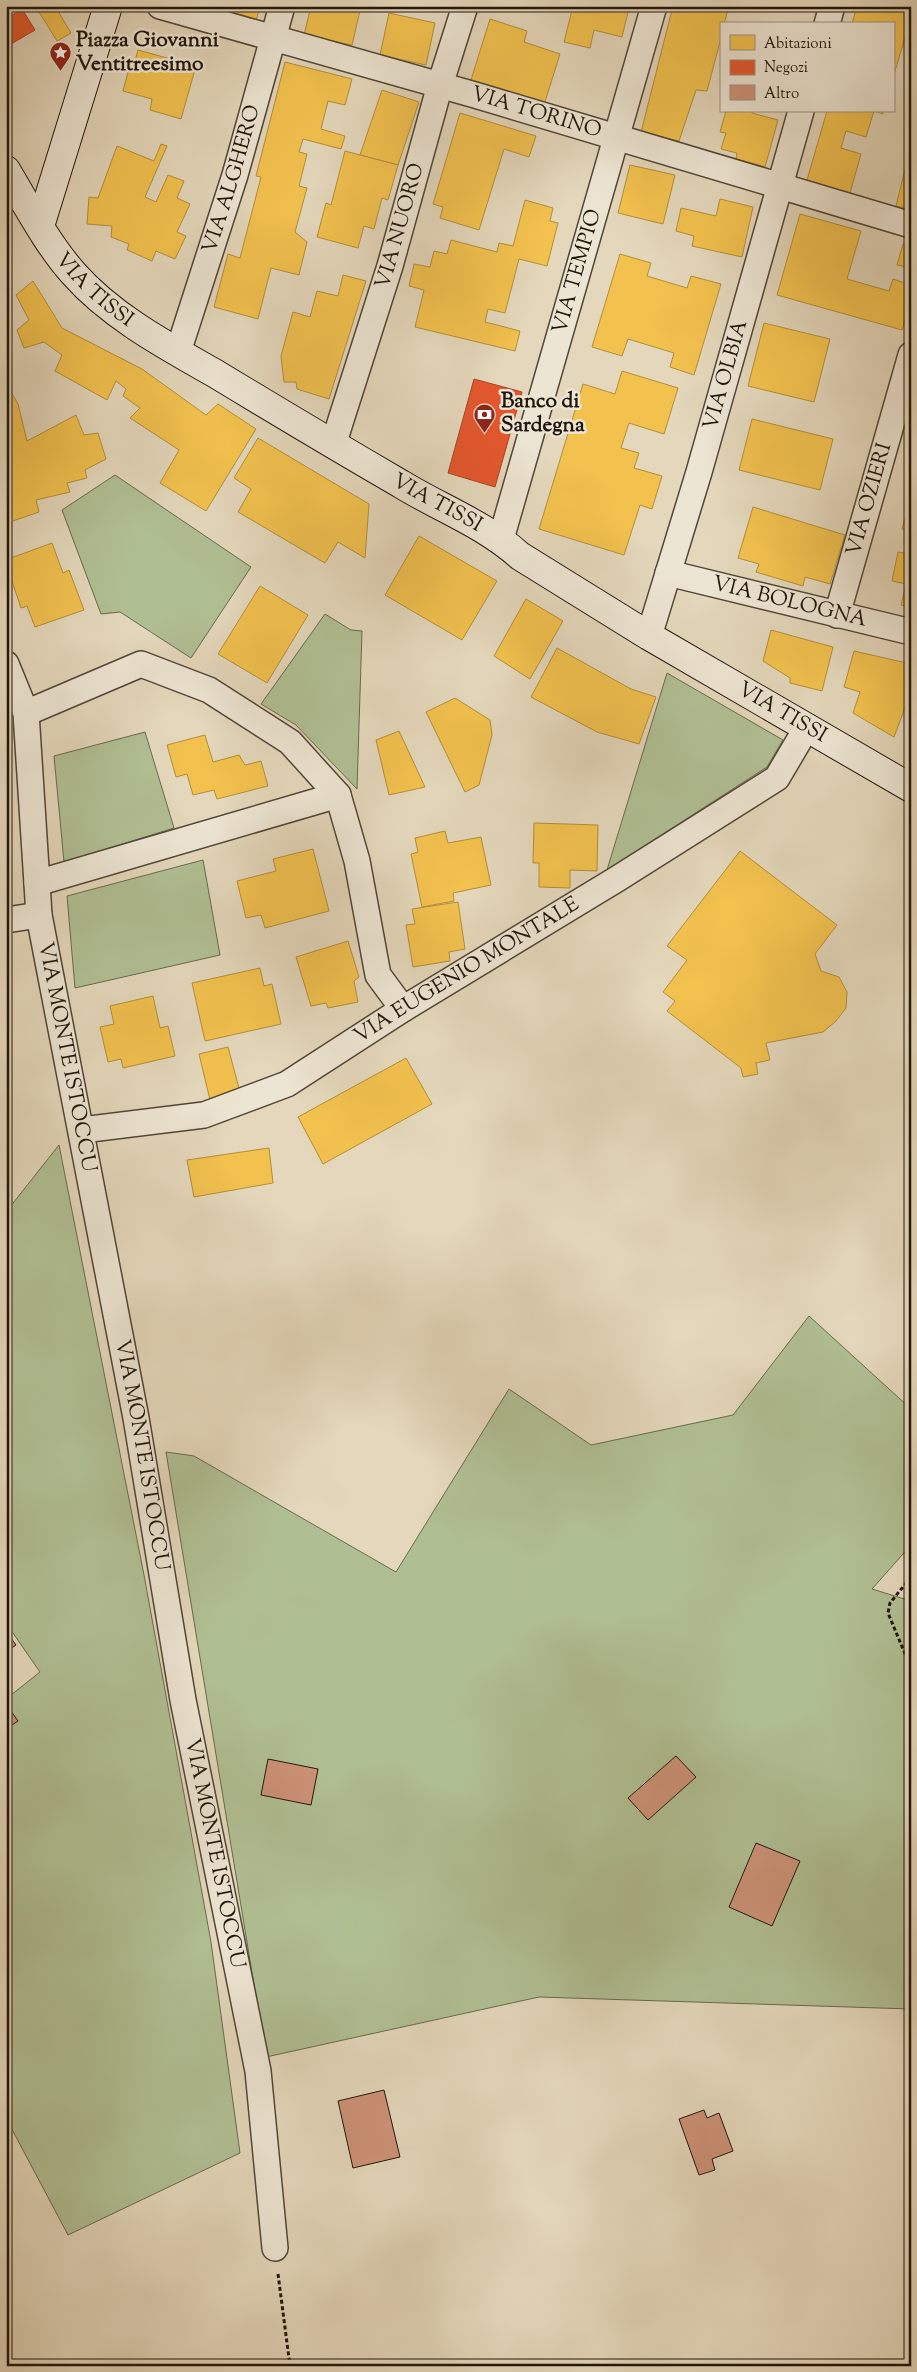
<svg xmlns="http://www.w3.org/2000/svg" width="917" height="2372" font-family="'Sorts Mill Goudy',serif">
<style>
.green{fill:#b0bf93;stroke:#686a4f}
.homes{fill:#f2c14e;stroke:#b38e3a}
.shops{fill:#e4572e;stroke:#a94424}
.building{fill:#cd9277;stroke:#20160b}
.lines{fill:none;stroke-linecap:round;stroke-linejoin:round}
.street-casing{stroke:#514637;stroke-width:28}
.secondary-casing{stroke:#20160b;stroke-width:30}
.path{stroke:#20160b;stroke-width:3;stroke-dasharray:4 2.5;stroke-linecap:butt}
.street{stroke:#ede5d3;stroke-width:25}
.secondary{stroke:#ede5d3;stroke-width:28}
.labels{text-anchor:middle;dominant-baseline:central;stroke-width:5;stroke-linejoin:round;paint-order:stroke}
.poi-label{font-size:21px;font-weight:bold;fill:#20160b;stroke:#ede5d3;text-anchor:start}
.street-label{font-size:21px;fill:#20160b;stroke:#ede5d3}
</style>
<rect width="100%" height="100%" fill="#e4d7bb"/>
<filter id="stains"><feTurbulence type="fractalNoise" baseFrequency=".004" numOctaves="4"/><feColorMatrix values="0 0 0 0 .2 0 0 0 0 .09 0 0 0 0 .02 0 0 0 .5 -.17"/></filter>
<radialGradient id="worn" r=".72"><stop offset=".6" stop-color="#630" stop-opacity="0"/><stop offset="1" stop-color="#630" stop-opacity=".3"/></radialGradient>
<g class="green">
<path d="M115,475L251,567L191,658L120,612L101,614L62,510Z"/>
<path d="M325,614L351,630L362,631L357,789L296,725L261,704Z"/>
<path d="M667,673L783,740L767,767L607,870Z"/>
<path d="M145,732L174,828L64,862L54,756Z"/>
<path d="M203,860L220,955L75,988L67,896Z"/>
<path d="M59,1145L144,1575L211,1942L240,2153L68,2235L6,2118V1699L40,1672L6,1623V1212Z"/>
<path d="M809,1316L911,1409V1545L872,1589L911,1601V2009L539,1997L266,2057L166,1452L194,1456L396,1572L509,1389L591,1445L733,1415Z"/>
</g>
<g class="homes">
<path d="M49,6H55L71,33L57,41L39,12Z"/>
<path d="M209,6H260L256,21Z"/>
<path d="M311,6H361L352,45L304,35Z"/>
<path d="M573,6L599,12L600,6L629,8L622,37L594,30L590,48L564,42Z"/>
<path d="M673,6H729L724,24H721V38L707,91L696,90L679,141L641,132Z"/>
<path d="M857,6H911V17L893,78V24H852Z"/>
<path d="M389,13L435,23L426,65L380,55Z"/>
<path d="M490,19L527,31L524,42L560,54L544,105L470,83Z"/>
<path d="M138,50L196,66L181,119L150,110L152,99L123,91L131,61H135Z"/>
<path d="M285,62L352,79L345,105L328,101L321,129L345,136L341,149L303,139L299,152L307,154L299,186L307,188L295,232L307,242L299,275L271,268L258,319L214,307L228,254L240,258L261,177L256,176Z"/>
<path d="M382,90L419,102L398,165L360,155Z"/>
<path d="M726,111H752V113L778,120L765,167L736,159L737,153L721,149L726,133L720,132Z"/>
<path d="M827,111H883V114L874,111L866,137L846,131L841,148L861,154L850,193L807,180Z"/>
<path d="M460,113L536,136L529,157L504,149L479,230L440,218L443,207L433,204Z"/>
<path d="M161,144L167,146L145,197L156,202L168,175L184,181L177,198L190,204L177,232L186,236L175,259L156,251L152,261L127,250L129,244L111,237L112,226L87,224L89,197L98,198L117,146L154,161Z"/>
<path d="M345,151L398,165L388,200L382,198L374,229L364,226L358,248L317,237L326,203L331,205Z"/>
<path d="M630,165L675,175L663,224L618,213Z"/>
<path d="M906,165L911,166V209L896,206Z"/>
<path d="M720,199L753,207L742,257L692,246L694,236L676,231L681,208L716,216Z"/>
<path d="M525,200L553,208L550,221L558,223L547,266L519,259L505,313L488,309L485,322L520,331L515,351L415,327L424,290L409,286L414,264L430,267L434,251L447,254L451,240L497,252L499,243L513,246Z"/>
<path d="M800,214L861,231L847,279L889,291L893,279L911,285V299L902,330L777,295Z"/>
<path d="M903,244L911,246V268L897,265Z"/>
<path d="M620,254L651,263L647,276L687,288L691,276L721,284L694,375L670,367L674,353L628,339L622,356L592,347Z"/>
<path d="M343,275L366,281L329,399L297,389L296,382H284L281,356L293,312L310,317L317,291L338,296Z"/>
<path d="M33,281L62,328L142,369L206,415L218,404L256,429L206,511L160,483L179,450L130,418L140,408L123,396L126,389L116,381L107,400L55,371L62,355L44,342L24,348L17,330L29,320L16,295Z"/>
<path d="M764,323L830,339L814,402L748,386Z"/>
<path d="M622,371L678,388L664,434L629,423L621,448L639,453L634,468L662,476L652,509L640,505L624,555L539,529L583,384L615,394Z"/>
<path d="M6,383L18,404L27,441L76,415L84,435L98,433L106,459L85,470L87,478L67,483L70,492L36,500L39,512L7,523Z"/>
<path d="M752,419L833,439L820,490L739,470Z"/>
<path d="M258,438L369,504L365,558L338,542L325,563L238,512L251,489L234,478Z"/>
<path d="M911,497V531L902,529Z"/>
<path d="M753,507L845,535L830,584L805,577L803,586L756,572L759,564L738,558Z"/>
<path d="M419,536L497,581L462,640L385,595Z"/>
<path d="M52,543L63,573L69,570L84,610L35,627L27,606L21,608L12,581L11,558Z"/>
<path d="M898,552L911,554V608L901,605L906,584L892,581Z"/>
<path d="M260,586L308,615L267,683L218,654Z"/>
<path d="M526,599L563,621L530,679L494,656Z"/>
<path d="M771,630L833,647L822,691L790,683V678L763,661Z"/>
<path d="M557,648L631,689L656,697L639,744L597,732L531,697Z"/>
<path d="M854,651L911,664V706L906,705L894,737L853,713L860,692L844,687Z"/>
<path d="M455,698L490,720L492,735L479,785L465,792L426,712Z"/>
<path d="M399,731L425,787L389,795L376,740Z"/>
<path d="M205,735L213,762L239,755L245,765L261,761L268,786L217,799L214,790L193,795L187,774L176,777L167,745Z"/>
<path d="M534,823L598,825L597,871L570,870V888L539,887V863H533Z"/>
<path d="M445,831L448,843L481,837L491,885L453,893L454,901L422,907L411,854L418,852L415,838Z"/>
<path d="M313,849L329,911L265,928L261,915L246,918L237,881L276,871L273,859Z"/>
<path d="M740,851L837,925L815,954L821,971L839,977L847,992L846,1008L836,1021L823,1032L766,1043L770,1060L756,1063L758,1074L743,1077L741,1068L667,1011L675,1001L663,992L687,960L667,946Z"/>
<path d="M458,902L465,949L449,952L450,961L413,967L406,925L415,924L412,909Z"/>
<path d="M348,941L359,977L354,981L358,1002L328,1008L326,1003L311,1006L296,957Z"/>
<path d="M260,968L264,986L272,984L281,1024L205,1041L192,983Z"/>
<path d="M153,996L160,1028L168,1026L175,1056L123,1068L121,1059L108,1062L100,1027L114,1024L110,1006Z"/>
<path d="M228,1047L240,1092L210,1100L199,1054Z"/>
<path d="M406,1058L432,1104L323,1164L298,1117Z"/>
<path d="M269,1148L273,1183L194,1197L187,1160Z"/>
</g>
<g class="shops">
<path d="M22,9L35,30L6,47V19Z"/>
<path d="M474,379L522,392L495,487L448,473Z"/>
</g>
<g class="building">
<path d="M6,1631L16,1645L6,1652Z"/>
<path d="M6,1704L18,1721L6,1729Z"/>
<path d="M676,1756L696,1777L648,1820L628,1798Z"/>
<path d="M268,1759L318,1769L311,1805L261,1795Z"/>
<path d="M756,1843L800,1861L772,1926L729,1907Z"/>
<path d="M384,2090L400,2157L353,2168L338,2101Z"/>
<path d="M704,2110L707,2118L719,2113L733,2151L712,2159L715,2170L699,2175L679,2119Z"/>
</g>
<g class="lines">
<defs>
<g id="street">
<path id="s1" d="M160,6L475,95L911,225"/>
<path d="M827,24L832,6"/>
<path id="s2" d="M178,352L235,175L282,6"/>
<path id="s3" d="M333,445L390,266L440,85L465,6"/>
<path id="s4" d="M501,539L654,6"/>
<path id="s5" d="M668,573L911,632"/>
<path id="s6" d="M837,615L911,355"/>
<path id="s7" d="M649,636L699,472L801,111"/>
<path id="s8" d="M6,664L26,713L39,915L136,1418L183,1700L258,2071L275,2248"/>
<path d="M26,713L141,664L209,690L290,742L338,795L357,861L378,975L403,1009"/>
<path d="M37,883L338,795"/>
<path d="M6,920L39,915"/>
<path id="s9" d="M82,1130L204,1115L287,1084L403,1009L617,879L777,778L807,727"/>
</g>
<g id="secondary">
<path id="s10" d="M6,170C27,205 47,244 74,274C112,317 167,346 216,374C277,411 339,448 401,484C440,508 486,525 520,556L649,636L911,788"/>
<path d="M40,226L108,6"/>
</g>
</defs>
<use href="#street" class="street-casing"/>
<use href="#secondary" class="secondary-casing"/>
<g class="path">
<path d="M911,1577L890,1603L888,1613L911,1668"/>
<path d="M278,2274L290,2366"/>
</g>
<use href="#street" class="street"/>
<use href="#secondary" class="secondary"/>
</g>
<defs>
<symbol id="sight-pin" viewBox="-11 -11 22 30"><path d="M0 17L-7.5 6A9.5 9.5 0 1 1 7.5 6Z" fill="#8f2418" stroke="#ede5d3"/><path d="M0-6L1.8-2.2L6-1.7L2.9 1.2L3.7 5.4L0 3.3L-3.7 5.4L-2.9 1.2L-6-1.7L-1.8-2.2Z" fill="#fff"/></symbol>
<symbol id="bank-pin" viewBox="-11 -11 22 30"><path d="M0 17L-7.5 6A9.5 9.5 0 1 1 7.5 6Z" fill="#8f2418" stroke="#ede5d3"/><path d="M-6-4H6V4H-6ZM0-2.3a2.3 2.3 0 1 0 0 4.6a2.3 2.3 0 1 0 0-4.6Z" fill="#fff"/></symbol>
</defs>
<g fill-rule="evenodd">
<use href="#sight-pin" x="48" y="40" width="25" height="34"/>
<use href="#bank-pin" x="472" y="402" width="25" height="34"/>
</g>
<g class="labels">
<g class="poi-label">
<text x="76" y="41">Piazza Giovanni<tspan x="76" dy="24">Ventitreesimo</tspan></text>
<text x="501" y="402">Banco di<tspan x="501" dy="24">Sardegna</tspan></text>
</g>
<g class="street-label">
<text stroke="none"><textPath href="#s1" startOffset="391">VIA TORINO</textPath></text>
<text stroke="none"><textPath href="#s2" startOffset="181">VIA ALGHERO</textPath></text>
<text stroke="none"><textPath href="#s3" startOffset="229">VIA NUORO</textPath></text>
<text stroke="none"><textPath href="#s4" startOffset="278">VIA TEMPIO</textPath></text>
<text stroke="none"><textPath href="#s10" startOffset="150">VIA TISSI</textPath></text>
<text stroke="none"><textPath href="#s7" startOffset="272">VIA OLBIA</textPath></text>
<text stroke="none"><textPath href="#s6" startOffset="120">VIA OZIERI</textPath></text>
<text stroke="none"><textPath href="#s10" startOffset="555">VIA TISSI</textPath></text>
<text stroke="none"><textPath href="#s5" startOffset="125">VIA BOLOGNA</textPath></text>
<text stroke="none"><textPath href="#s10" startOffset="959">VIA TISSI</textPath></text>
<text stroke="none"><textPath href="#s9" startOffset="424">VIA EUGENIO MONTALE</textPath></text>
<text stroke="none"><textPath href="#s8" startOffset="400">VIA MONTE ISTOCCU</textPath></text>
<text stroke="none"><textPath href="#s8" startOffset="805">VIA MONTE ISTOCCU</textPath></text>
<text stroke="none"><textPath href="#s8" startOffset="1210">VIA MONTE ISTOCCU</textPath></text>
</g>
</g>
<rect width="917" height="2372" fill="none" stroke="#e4d7bb" stroke-width="25"/>
<rect x="8" y="8" width="902" height="2357" fill="none" stroke="#20160b" stroke-width="2.5"/>
<rect x="12" y="12" width="892" height="2347" fill="none" stroke="#20160b"/>
<rect x="720" y="22" width="175" height="90" fill="#ede5d3" stroke="#9b9283"/>
<rect x="730" y="35" width="25" height="15" fill="#f2c14e" stroke="#9b9283"/>
<text x="764" y="48" font-size="15" fill="#20160b">Abitazioni</text>
<rect x="730" y="60" width="25" height="15" fill="#e4572e" stroke="#9b9283"/>
<text x="764" y="72" font-size="15" fill="#20160b">Negozi</text>
<rect x="730" y="85" width="25" height="15" fill="#cd9277" stroke="#9b9283"/>
<text x="764" y="98" font-size="15" fill="#20160b">Altro</text>
<rect width="100%" height="100%" filter="url(#stains)"/>
<rect width="100%" height="100%" fill="url(#worn)"/>
</svg>
